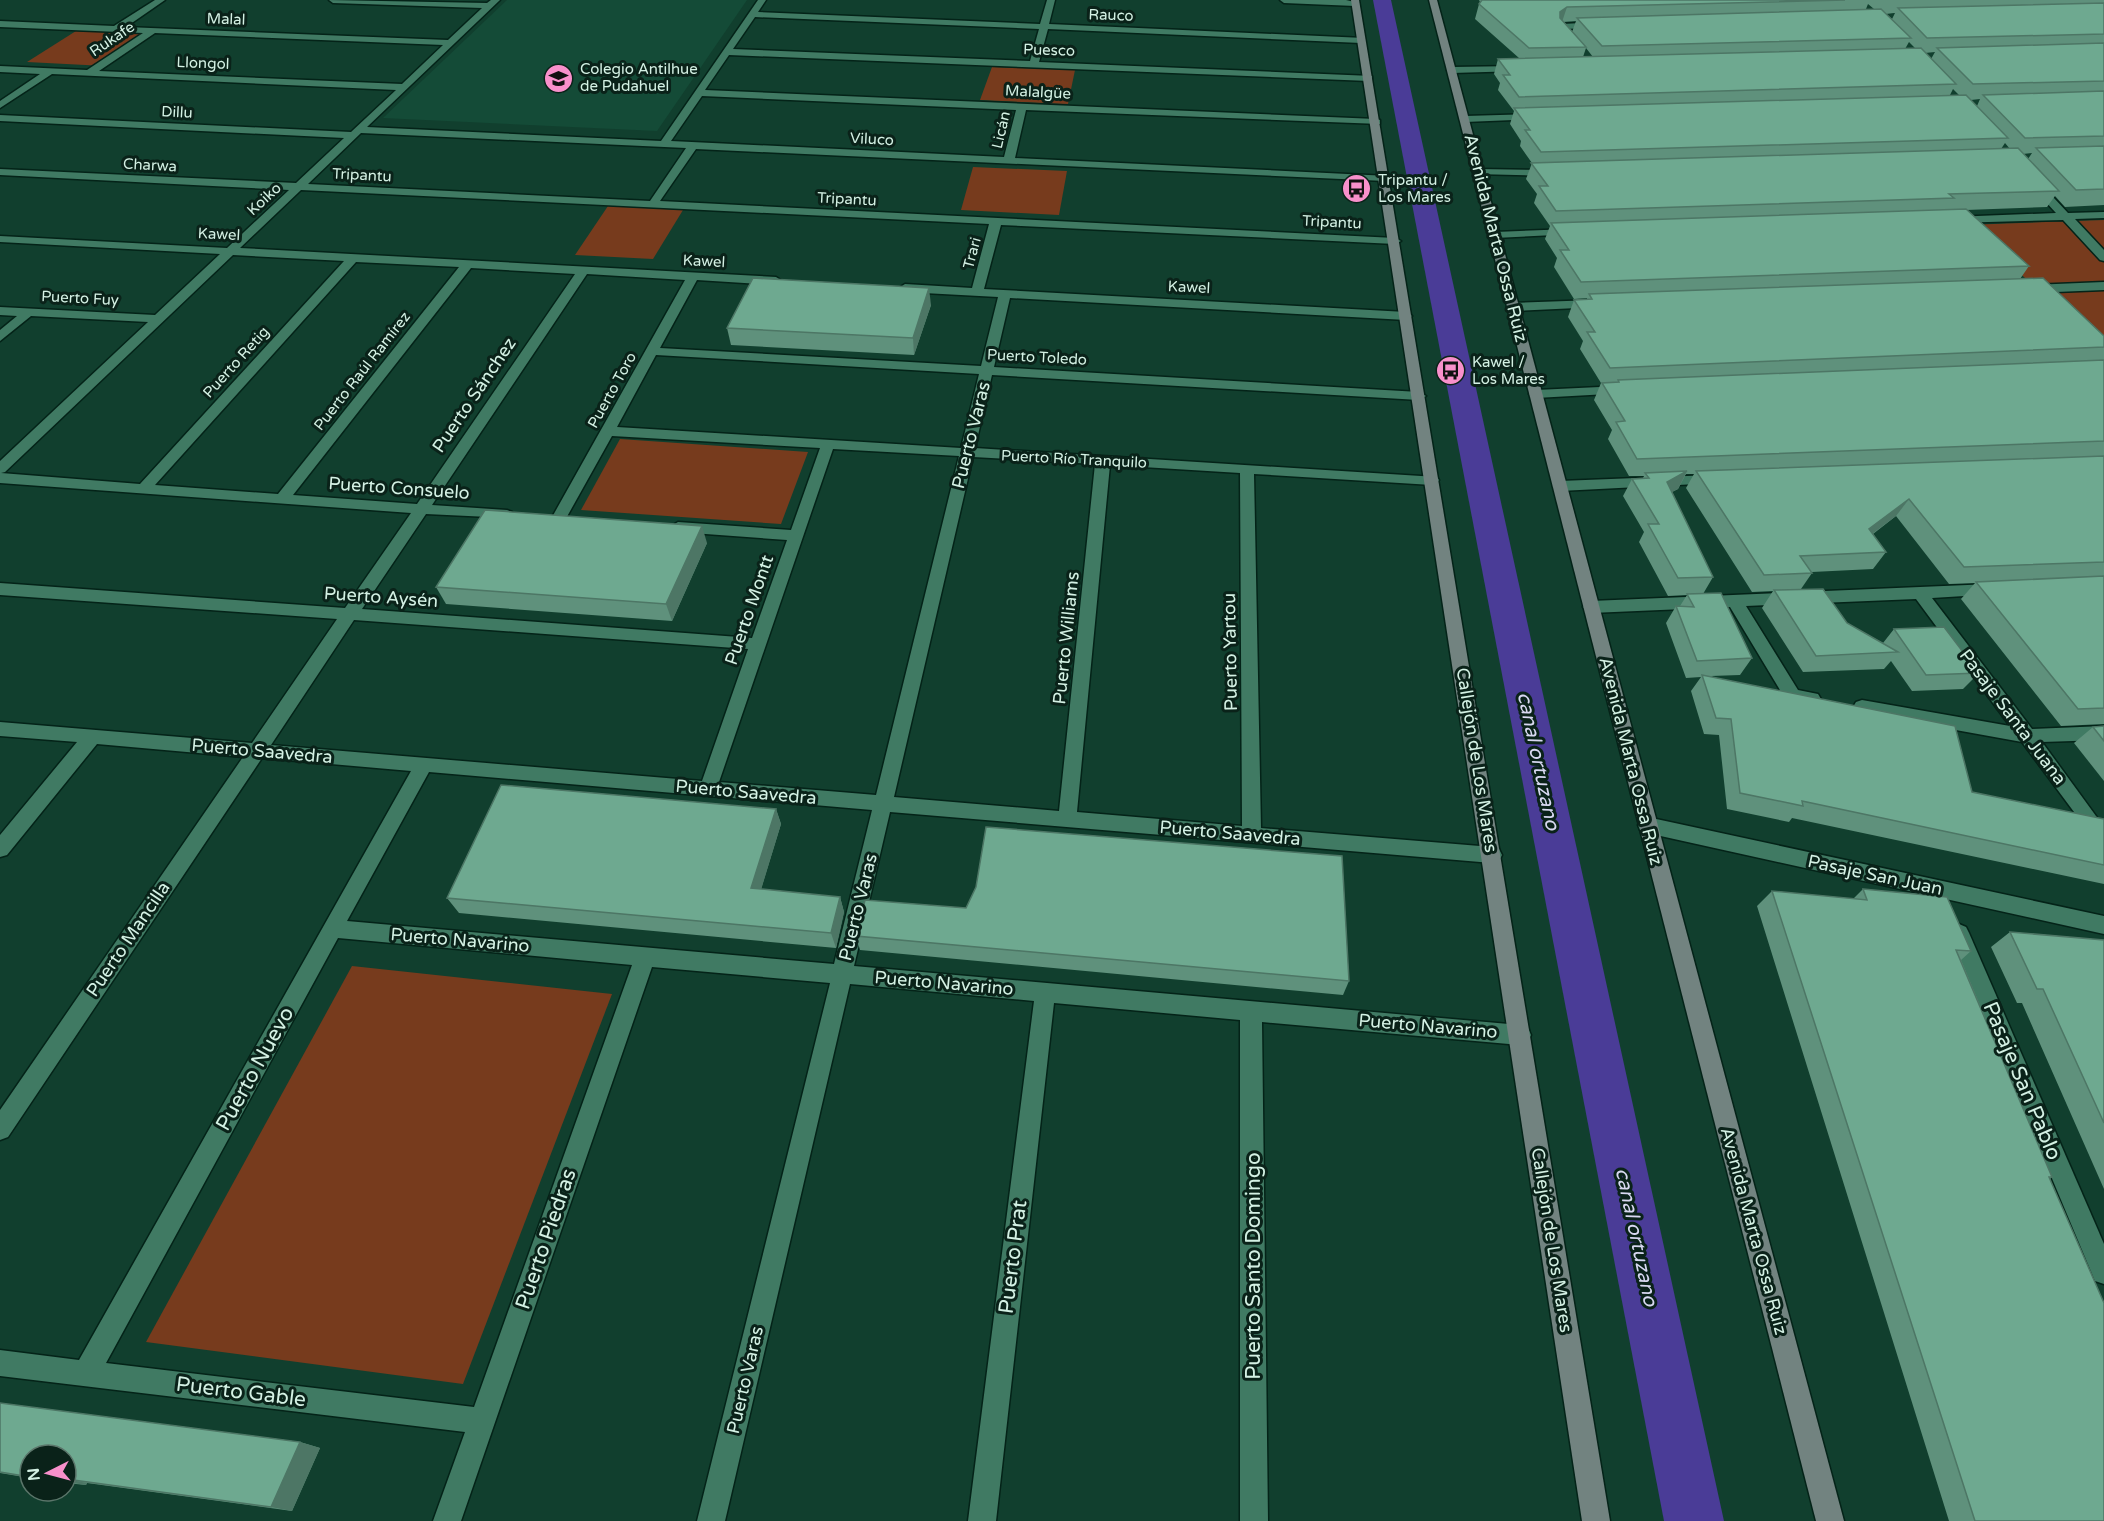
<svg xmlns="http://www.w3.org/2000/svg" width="2104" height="1521" font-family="'Varela Round',sans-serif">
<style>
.built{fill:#144b37}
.green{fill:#773b1d}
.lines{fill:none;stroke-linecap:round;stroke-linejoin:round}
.canal{fill:#4a3c97;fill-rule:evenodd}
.street-casing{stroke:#042318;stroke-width:3}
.secondary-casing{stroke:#042318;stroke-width:3}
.street{fill:#407a63;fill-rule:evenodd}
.secondary{fill:#728380;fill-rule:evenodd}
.wall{fill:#5f917c;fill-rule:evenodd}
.shaded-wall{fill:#4d7665}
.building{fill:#6ea990;stroke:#4d7665;stroke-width:1.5}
.labels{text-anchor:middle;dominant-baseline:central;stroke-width:6;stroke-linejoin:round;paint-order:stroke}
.far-street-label{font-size:15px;fill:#d4f1e4;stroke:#0a2219}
.far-poi-label{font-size:15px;fill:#d4f1e4;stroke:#0a2219;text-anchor:start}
.street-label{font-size:18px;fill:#d4f1e4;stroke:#0a2219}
.water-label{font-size:20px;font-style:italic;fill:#d8d8f1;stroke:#0a2219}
.near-street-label{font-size:21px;fill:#d4f1e4;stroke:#0a2219}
</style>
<rect width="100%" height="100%" fill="#113f2e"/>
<path class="built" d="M507,0H747L657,131L383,118Z"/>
<g class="green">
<path d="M76,31L151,34L105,66L27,62Z"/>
<path d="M992,67L1075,70L1068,104L980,100Z"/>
<path d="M973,167L1067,171L1059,215L961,210Z"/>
<path d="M608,206L683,210L653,259L575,255Z"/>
<path d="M2104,220V349L1966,225Z"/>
<path d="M620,439L808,452L781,524L581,510Z"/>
<path d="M352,966L612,994L463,1384L146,1342Z"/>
</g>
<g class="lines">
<path class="canal" d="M1373,0H1391L1724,1521H1664Z"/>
<defs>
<g id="street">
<path d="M155,0H165L126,27L448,40L482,8L333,3L329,0L487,3L491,0H500L367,127L661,141L758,0H766L758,12L1040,24L1047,0H1055L1049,24L1364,38V42L1361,43L1048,29L1039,62L1372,76V80L1369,81L729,55L705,90L1376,119L1380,120V124L1026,110L1015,158L1389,176V180L1385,181L696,149L660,201L1395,238L1401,241L1395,244L1001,225L984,289L1406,312L1412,316L1406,320L1010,298L994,367L1419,392L1426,396L1419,400L992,375L975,448L1437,477L1439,480L1437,483L1432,485L1254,474L1261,828L1492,847L1499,849L1502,855L1499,861L1492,863L890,812L854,966L1520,1025L1528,1028L1531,1035L1528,1042L1520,1045L1262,1022L1268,1521H1240V1020L1054,1003L996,1521H968L1034,1001L850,984L725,1521H697L830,983L652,967L461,1521H433L465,1432L0,1376V1350L79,1360L411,771L262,758L8,1137L0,1140V1110L243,757L97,744L7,855L0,857V835L77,742L0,736V722L252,743L337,619L0,595V583L345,608L411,513L0,483V461L148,322L31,316L0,341V330L17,316L0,315V307L155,315L220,254L0,242V236L227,248L289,190L0,175V169L296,183L344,138L0,121V115L351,132L396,90L52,74L0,108V101L40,74L0,72V66L87,70L143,33L0,27V21L114,26ZM755,17L1039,29L1030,61L733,49ZM155,33L443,45L402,84L99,71ZM702,96L1016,110L1004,157L671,141ZM361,133L686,148L650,201L308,184ZM301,190L989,224L972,288L905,284L899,288L905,292L998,297L981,366L660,348L697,280L776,285L782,281L776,277L240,248ZM233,255L344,261L140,484L1,473L5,472ZM356,262L459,267L278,494L155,485ZM471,268L575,274L417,504L293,495ZM587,274L685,280L551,519L554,522H564L612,436L820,448L791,530L678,522L670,527L678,532L787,540L752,638L362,609L426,514L512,518L514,515L512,512L507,510L432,505ZM656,355L979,374L961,448L617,427ZM833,449L959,456L876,795L719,782ZM973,457L1095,464L1059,811L894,797ZM1110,465L1240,473L1242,826L1077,812ZM354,620L748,649L702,781L271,745ZM429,772L872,810L834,964L347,921ZM338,938L632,965L474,1407L106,1363Z"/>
<path d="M1280,0H1346L1359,3L1355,6L1284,3Z"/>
<path d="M1601,22V26L1598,27L1567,29L1577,42L1572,45L1557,31L1558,27L1562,24Z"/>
<path d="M1517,66L1520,67V71L1452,73L1447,70L1452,67Z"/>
<path d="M1535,114L1540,117L1539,119L1465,122L1460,119L1465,116Z"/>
<path d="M1479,169L1550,170L1555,173L1550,176L1475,174L1474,172Z"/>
<path d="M2031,182H2039L2068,213L2104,212V218L2075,219L2104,250V261L2100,260L2063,220L1952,223L1946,220L1952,217L2056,213L2031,186Z"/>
<path d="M1571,229L1577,232L1575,234L1495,238L1489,235L1495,232Z"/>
<path d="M2104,282V290L2031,293L2025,289L2031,285Z"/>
<path d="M1595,300L1601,304L1599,307L1513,311L1507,307L1513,303Z"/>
<path d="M1621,386L1626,387V393L1536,398L1529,394L1536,390Z"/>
<path d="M1712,475L1717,477L1719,480L1717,483L1560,491L1553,486L1560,481Z"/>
<path d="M1991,584L1999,590L1997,594L1932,598L2032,729L2104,726V740L2042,742L2104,827V851L2097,849L2077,816L2022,742L1856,712L1853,707L1856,702L1862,700L2010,726L1916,599L1746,606L1798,690L1818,694L1821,699L1818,704L1812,706L1786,700L1730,607L1591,613L1583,607L1591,601Z"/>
<path d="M1647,817L2104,916V934L1647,833L1640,830L1638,825L1640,820Z"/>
<path d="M1959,924L1966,927L1969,933L2104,1244V1284L2095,1281L1949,933L1952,927Z"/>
</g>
<g id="secondary">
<path d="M1351,0H1359L1610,1521H1582Z"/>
<path d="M1429,0H1437L1844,1521H1816Z"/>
</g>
</defs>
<use href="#street" class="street-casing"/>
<use href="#secondary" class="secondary-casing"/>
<use href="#street" class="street"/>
<use href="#secondary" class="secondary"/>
</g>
<g class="wall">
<path d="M1479,0H2104V205L2065,207L2055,196L2047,207L1966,210L2029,266L2020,279L2104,336V724L2061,726L1961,599L1975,583L1949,584L1896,516L1873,534L1886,552L1873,569L1812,572V573L1801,589L1847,623L1883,643L1894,629L1979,673L1963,689L1912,691L1891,661L1884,669L1803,672L1762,608L1773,591L1752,592L1686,488L1694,474H1686L1678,489L1672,492L1713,577L1703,594L1752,658L1740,675L1711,676L1972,792L2104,819V884L1792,818L1789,822L1727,809L1719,735L1704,734L1691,691L1701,677L1686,678L1666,623L1676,606H1680L1687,595L1668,596L1639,542L1644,532L1623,496L1632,479L1643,478L1644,476H1629L1608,439L1612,430L1594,400L1601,383L1580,349L1583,341L1568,317L1574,300L1587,299V298L1574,299L1554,267L1557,258L1545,239L1550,226L1534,203L1537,194L1526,179L1532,163L1520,146L1521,141L1510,124L1514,111L1498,90L1500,83L1494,74L1498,59L1519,58L1475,19L1479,4L1480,2ZM1868,4L1874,9H1866ZM1894,13H1895L1892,19L1886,14ZM1576,21L1572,32L1563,22ZM1909,42L1915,48L1905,49ZM1586,48L1593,57H1583ZM1935,52L1931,59L1925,53ZM1953,89L1959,95H1950ZM1980,99L1977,106L1971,100ZM2005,143L2010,149H2001ZM2032,153L2028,159L2023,154Z"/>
<path d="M931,305L914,355L731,345L727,328Z"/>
<path d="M707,543L672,621L446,604L436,587Z"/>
<path d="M2104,726V781L2074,743L2093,727Z"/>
<path d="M776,809L781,824L761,889L840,897L844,912L836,948L459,913L447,898Z"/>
<path d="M1863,889L1971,951L1961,960L2052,1177L2050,1179L2104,1521H1949L1757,906L1772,891L1853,899Z"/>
<path d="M966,908L1349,981L1343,995L860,950L856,936Z"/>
<path d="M2010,932L2104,940V1189L2022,1003H2017L1991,947Z"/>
<path d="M0,1403L300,1442L320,1448L292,1511L87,1483L86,1485L66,1483V1455H30V1478L0,1473Z"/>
</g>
<g class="shaded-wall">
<path d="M1567,7L1562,22L1556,26L1560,12Z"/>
<path d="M929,288L931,305L914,355L913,338Z"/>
<path d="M1687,471L1678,489L1658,499L1667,482Z"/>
<path d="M1909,499L1896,516L1856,546L1869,529Z"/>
<path d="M702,526L707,543L672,621L666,604Z"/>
<path d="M776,809L781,824L757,903L751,888Z"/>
<path d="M840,897L844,912L836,948L831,933Z"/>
<path d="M300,1442L320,1448L292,1511L271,1507Z"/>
<path d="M66,1479L87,1483L86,1485L66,1482Z"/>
</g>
<g class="building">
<path d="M1482,0H1845L1567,7L1560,12V18L1586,47L1529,48L1479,4Z"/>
<path d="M2104,3V34L1927,38L1898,8Z"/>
<path d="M1881,9L1911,38L1602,46L1577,18Z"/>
<path d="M2104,43V81L1973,84L1937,48Z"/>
<path d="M1921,48L1956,84L1519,97L1503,75H1510L1498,59Z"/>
<path d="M2104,91V136L2025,138L1983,95Z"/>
<path d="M1966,95L2008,138L1541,152L1525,130H1530L1514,108Z"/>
<path d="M2104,146V189L2076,190L2036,148Z"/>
<path d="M2018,148L2059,191L1949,194L1954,198L1556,211L1539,186H1548L1531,163Z"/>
<path d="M1966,209L2029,266L1581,282L1560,250H1569L1551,223Z"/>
<path d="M753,278L929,288L913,338L727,328Z"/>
<path d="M2043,278L2104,336V347L1610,368L1587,332H1595L1574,300L1592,299L1589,294Z"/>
<path d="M2104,360V441L1637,459L1616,422L1625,421L1602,383L1619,382L1618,380Z"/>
<path d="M2104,456V562L1964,567L1909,499L1869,529L1886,552L1800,556L1812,573L1764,575L1696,471Z"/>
<path d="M1687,471L1667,482L1713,577L1678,578L1648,524H1659L1632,479L1649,478L1645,473Z"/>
<path d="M485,510L702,526L666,604L436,587Z"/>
<path d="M2104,576V708L2078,709L1976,582Z"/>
<path d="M1823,589L1847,623L1898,652L1816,656L1774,590Z"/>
<path d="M1721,593L1752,658L1697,661L1676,606L1694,607L1687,594Z"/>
<path d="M1944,627L1979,673L1926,675L1894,629Z"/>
<path d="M1702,675L1955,726L1972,792L2104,819V865L1802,801L1803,806L1740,793L1731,719L1716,718Z"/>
<path d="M2104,726V741L2093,727Z"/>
<path d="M501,785L776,809L751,888L840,897L831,933L447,898Z"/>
<path d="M986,827L1342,856L1349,981L856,936L865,900L966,908L976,887Z"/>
<path d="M1863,889L1947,897L1971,951L1956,950L2052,1177H2049L2104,1303V1521H1975L1772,891L1867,900Z"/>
<path d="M2010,932L2104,940V1123L2043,989H2037Z"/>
<path d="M0,1403L300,1442L271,1507L66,1479V1455H30V1477L0,1472Z"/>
</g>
<defs>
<symbol id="school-disc" viewBox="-11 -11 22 22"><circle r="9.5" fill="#f890cb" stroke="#0a2219"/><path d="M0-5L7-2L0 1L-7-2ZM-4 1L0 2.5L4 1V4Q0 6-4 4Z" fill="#111"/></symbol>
<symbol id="bus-disc" viewBox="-11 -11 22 22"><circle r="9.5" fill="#f890cb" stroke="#0a2219"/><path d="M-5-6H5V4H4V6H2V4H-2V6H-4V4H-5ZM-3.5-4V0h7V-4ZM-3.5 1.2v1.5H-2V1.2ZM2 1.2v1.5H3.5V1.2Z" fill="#111"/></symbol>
</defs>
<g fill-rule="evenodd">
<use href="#school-disc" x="542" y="62" width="33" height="33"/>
<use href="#bus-disc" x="1340" y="172" width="33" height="33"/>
<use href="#bus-disc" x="1434" y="354" width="33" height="33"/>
</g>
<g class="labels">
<g class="far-street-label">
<text transform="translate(1111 15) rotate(2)">Rauco</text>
<text transform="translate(226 19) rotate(2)">Malal</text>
<text transform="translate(112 39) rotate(-34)">Rukafe</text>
<text transform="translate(1049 50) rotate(2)">Puesco</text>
<text transform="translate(203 63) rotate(2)">Llongol</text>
<text transform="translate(1038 92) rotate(3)">Malalgüe</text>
<text transform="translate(177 112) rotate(3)">Dillu</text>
<text transform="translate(1001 130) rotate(-77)">Licán</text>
<text transform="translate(872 139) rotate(3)">Viluco</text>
<text transform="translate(150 165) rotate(3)">Charwa</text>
<text transform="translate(362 175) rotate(3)">Tripantu</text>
<text transform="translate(264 199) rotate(-43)">Koiko</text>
<text transform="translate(847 199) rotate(3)">Tripantu</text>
<text transform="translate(1332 222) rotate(3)">Tripantu</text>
<text transform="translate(219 234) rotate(3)">Kawel</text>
<text transform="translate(972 253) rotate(-75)">Trari</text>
<text transform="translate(704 261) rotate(3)">Kawel</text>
<text transform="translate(1189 287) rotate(3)">Kawel</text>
<text transform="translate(80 298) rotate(3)">Puerto Fuy</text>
<text transform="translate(1037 357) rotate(3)">Puerto Toledo</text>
<text transform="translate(236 362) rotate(-48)">Puerto Retig</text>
<text transform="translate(362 371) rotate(-52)">Puerto Raúl Ramírez</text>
<text transform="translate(612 390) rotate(-61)">Puerto Toro</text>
<text transform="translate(1074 459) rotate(3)">Puerto Río Tranquilo</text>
</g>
<g class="far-poi-label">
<text x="580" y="69">Colegio Antilhue<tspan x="580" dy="17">de Pudahuel</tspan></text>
<text x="1378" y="180">Tripantu /<tspan x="1378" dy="17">Los Mares</tspan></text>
<text x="1472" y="362">Kawel /<tspan x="1472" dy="17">Los Mares</tspan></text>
</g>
<g class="street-label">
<text transform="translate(1496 238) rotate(76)">Avenida Marta Ossa Ruiz</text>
<text transform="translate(474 395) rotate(-56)">Puerto Sánchez</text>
<text transform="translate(971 435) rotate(-76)">Puerto Varas</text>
<text transform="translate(399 488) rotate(4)">Puerto Consuelo</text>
<text transform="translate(381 597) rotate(4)">Puerto Aysén</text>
<text transform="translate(749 610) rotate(-71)">Puerto Montt</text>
<text transform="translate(1066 638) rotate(-84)">Puerto Williams</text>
<text transform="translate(1230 652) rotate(-91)">Puerto Yartou</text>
<text transform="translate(2013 717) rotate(53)">Pasaje Santa Juana</text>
<text transform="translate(262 751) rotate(5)">Puerto Saavedra</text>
<text transform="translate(1477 760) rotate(81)">Callejón de Los Mares</text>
<text transform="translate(1631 761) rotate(76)">Avenida Marta Ossa Ruiz</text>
<text transform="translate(746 792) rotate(5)">Puerto Saavedra</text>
<text transform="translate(1230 833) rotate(5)">Puerto Saavedra</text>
<text transform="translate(1875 875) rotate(12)">Pasaje San Juan</text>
<text transform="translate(858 907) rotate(-76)">Puerto Varas</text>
<text transform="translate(128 939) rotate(-56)">Puerto Mancilla</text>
<text transform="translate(460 940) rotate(5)">Puerto Navarino</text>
<text transform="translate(944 983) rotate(5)">Puerto Navarino</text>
<text transform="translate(1428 1026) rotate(5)">Puerto Navarino</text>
<text transform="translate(1754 1231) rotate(75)">Avenida Marta Ossa Ruiz</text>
<text transform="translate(1552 1240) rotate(81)">Callejón de Los Mares</text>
<text transform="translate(745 1380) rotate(-77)">Puerto Varas</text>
</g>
<g class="water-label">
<text transform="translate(1538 761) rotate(78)">canal ortuzano</text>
<text transform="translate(1636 1237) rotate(78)">canal ortuzano</text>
</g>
<g class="near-street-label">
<text transform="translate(255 1069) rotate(-61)">Puerto Nuevo</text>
<text transform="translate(2022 1081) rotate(67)">Pasaje San Pablo</text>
<text transform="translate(546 1239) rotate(-71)">Puerto Piedras</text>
<text transform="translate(1013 1257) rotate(-83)">Puerto Prat</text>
<text transform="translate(1253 1266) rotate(-90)">Puerto Santo Domingo</text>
<text transform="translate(241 1392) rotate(7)">Puerto Gable</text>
</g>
</g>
<g transform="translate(48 1473) rotate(264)"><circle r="28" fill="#0a2219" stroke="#5b756a" stroke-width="1.5"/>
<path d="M0-4.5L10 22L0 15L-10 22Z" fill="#f890cb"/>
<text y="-9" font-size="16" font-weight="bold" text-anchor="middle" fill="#d4f1e4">N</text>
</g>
</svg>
